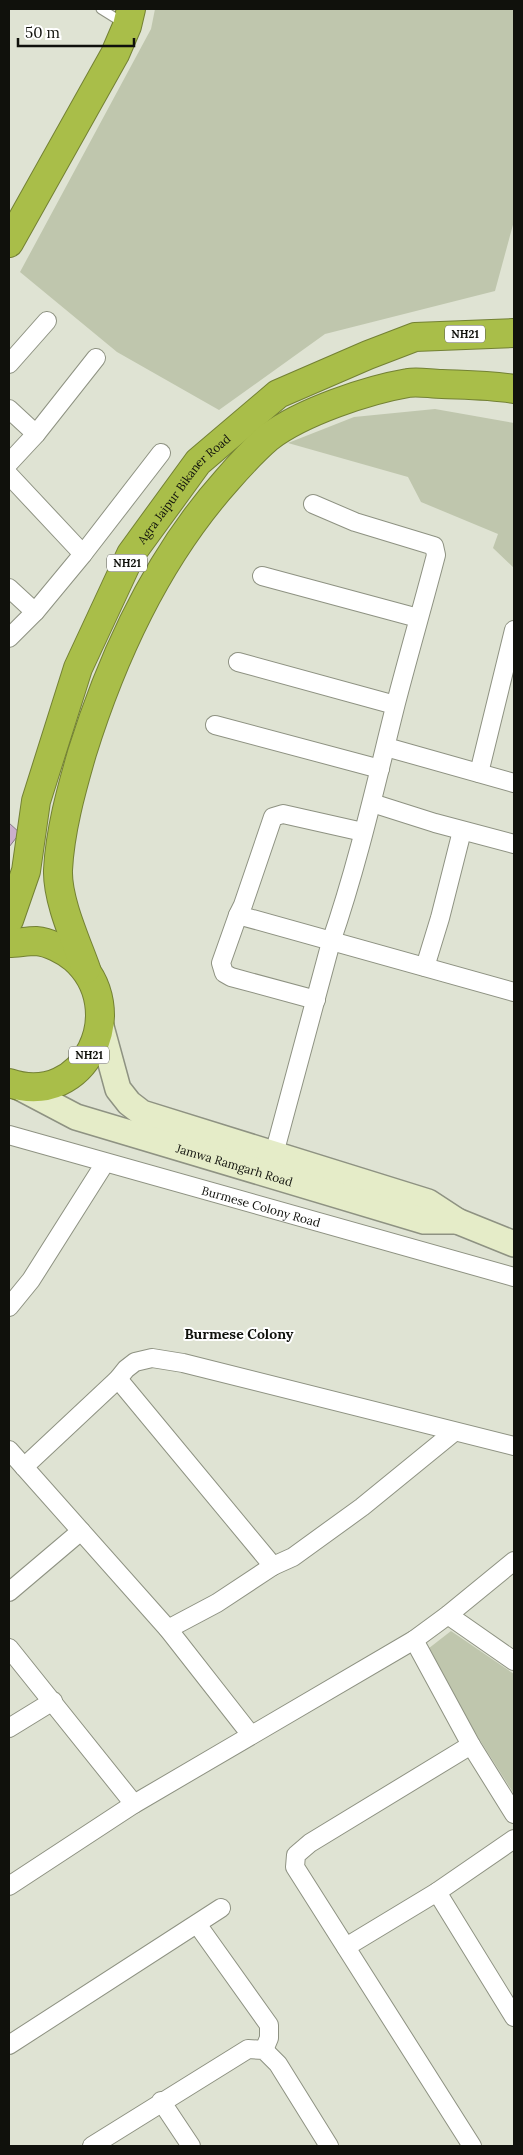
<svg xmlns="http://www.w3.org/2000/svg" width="523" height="2155" font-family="Lora,serif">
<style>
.green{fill:#bfc6ad}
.building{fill:#cbafcc;stroke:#857985}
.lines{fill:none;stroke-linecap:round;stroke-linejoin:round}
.lane-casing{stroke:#8e9282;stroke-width:11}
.street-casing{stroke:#8e9282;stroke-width:20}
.secondary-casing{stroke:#8e9282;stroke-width:28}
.highway-casing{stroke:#738134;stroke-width:30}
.lane{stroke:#fff;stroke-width:9}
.street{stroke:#fff;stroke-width:18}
.secondary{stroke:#e5ecc8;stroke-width:25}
.highway{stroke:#a9be49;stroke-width:28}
.labels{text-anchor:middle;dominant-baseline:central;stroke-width:4;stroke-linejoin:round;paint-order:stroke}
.shield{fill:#fff;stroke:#585855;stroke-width:1}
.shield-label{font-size:11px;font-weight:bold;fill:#10110c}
.street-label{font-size:12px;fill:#10110c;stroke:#fff}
.neighbourhood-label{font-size:14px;font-weight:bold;fill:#10110c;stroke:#fff}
</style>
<rect width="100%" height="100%" fill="#dfe3d3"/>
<g class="green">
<path d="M155,9H514V221L495,291L325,334L219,410L117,352L20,272L151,29Z"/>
<path d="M435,409L514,423V568L493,548L498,534L421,502L408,477L288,443L354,417Z"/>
<path d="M451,1631L514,1674V1794L424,1652Z"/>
</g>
<path class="building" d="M9,823L20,833L9,847Z"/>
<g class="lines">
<defs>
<path id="lane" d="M101,9L125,24"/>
<g id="street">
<path d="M9,364L47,321"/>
<path d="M9,409L36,434"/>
<path d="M9,463L36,434L96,358"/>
<path d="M9,475L83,554"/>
<path d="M262,576L418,618"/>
<path d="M9,588L35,612"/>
<path d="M9,638L35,612L83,554L161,453"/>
<path d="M238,662L395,705"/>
<path d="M215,725L380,769"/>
<path d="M386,747L514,783"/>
<path d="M479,773L514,630"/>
<path d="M372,803L435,823L514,844"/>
<path d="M363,832L283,814L273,817L243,905L238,915L514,992"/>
<path d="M238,915L221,963L224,973L231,977L316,1000"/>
<path d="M425,967L440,918L462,831"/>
<path id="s1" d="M9,1135L514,1277"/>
<path d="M274,1154L331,942C358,864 376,783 396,703C409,653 423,605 436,555L434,546L355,522L313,504"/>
<path d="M9,1307L31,1280L105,1163"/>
<path d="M118,1379L273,1566"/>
<path d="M9,1450L168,1629L251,1735"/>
<path d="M24,1467L118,1379L126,1369L135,1362L152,1358L183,1363L514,1446"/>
<path d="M9,1592L81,1531"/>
<path d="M448,1615L514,1661"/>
<path d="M168,1629L217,1603L273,1566L293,1557L362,1507L454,1432"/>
<path d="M414,1640L471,1745L514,1814"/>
<path d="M9,1648L134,1804"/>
<path d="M9,1728L53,1701"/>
<path d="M471,1745L310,1843L296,1855L295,1867L472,2146"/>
<path d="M9,1886L134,1804L414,1640L448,1615L514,1561"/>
<path d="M437,1892L514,2017"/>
<path d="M197,1924L269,2025V2038L264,2050"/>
<path d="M346,1947L437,1892L514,1839"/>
<path d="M9,2045L221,1908"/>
<path d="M161,2101L191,2146"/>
<path d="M92,2146L248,2049L264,2050L278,2064L329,2146"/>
</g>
<g id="secondary">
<path d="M100,1023L118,1089L129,1103L142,1113L428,1202L457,1221L514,1244"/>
<path id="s2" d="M19,1087L76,1117L424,1221H457"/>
</g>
<g id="highway">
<path d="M9,243L115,54L127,26L131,9"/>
<path id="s3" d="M9,920L26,871L36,801L78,668L131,554L198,462L278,394L368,355L415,337L514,333"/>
<path d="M9,943C17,943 27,941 36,941C49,942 64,950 74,958C132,1009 85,1109 9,1083"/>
<path d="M86,969C76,941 57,900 58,870C60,831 71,791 82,753C113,654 157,558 227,480C240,465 254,450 269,437C302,412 367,390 408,383C418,381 431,384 442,384C466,385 490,385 514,389"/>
</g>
</defs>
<use href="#lane" class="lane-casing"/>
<use href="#street" class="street-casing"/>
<use href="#secondary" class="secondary-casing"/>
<use href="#highway" class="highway-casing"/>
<use href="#lane" class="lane"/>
<use href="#street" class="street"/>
<use href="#secondary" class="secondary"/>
<use href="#highway" class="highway"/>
</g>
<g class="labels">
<g class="shield">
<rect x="445" y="325.5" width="40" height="17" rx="4"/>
<rect x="107" y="554.5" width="40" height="17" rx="4"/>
<rect x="69" y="1046.5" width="40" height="17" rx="4"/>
</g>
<g class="shield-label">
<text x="465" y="334">NH21</text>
<text x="127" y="563">NH21</text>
<text x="89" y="1055">NH21</text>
</g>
<g class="street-label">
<text stroke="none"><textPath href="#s3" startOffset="472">Agra Jaipur Bikaner Road</textPath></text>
<text stroke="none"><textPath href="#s2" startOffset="230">Jamwa Ramgarh Road</textPath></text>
<text stroke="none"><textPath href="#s1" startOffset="262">Burmese Colony Road</textPath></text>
</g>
<g class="neighbourhood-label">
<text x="239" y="1334">Burmese Colony</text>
</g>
</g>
<rect width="523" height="2155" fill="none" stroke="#10110c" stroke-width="20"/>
<path d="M18 38v8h116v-8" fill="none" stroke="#10110c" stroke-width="2.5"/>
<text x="25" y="38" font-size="15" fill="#10110c" stroke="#ffffff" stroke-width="4" paint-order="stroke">50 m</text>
</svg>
